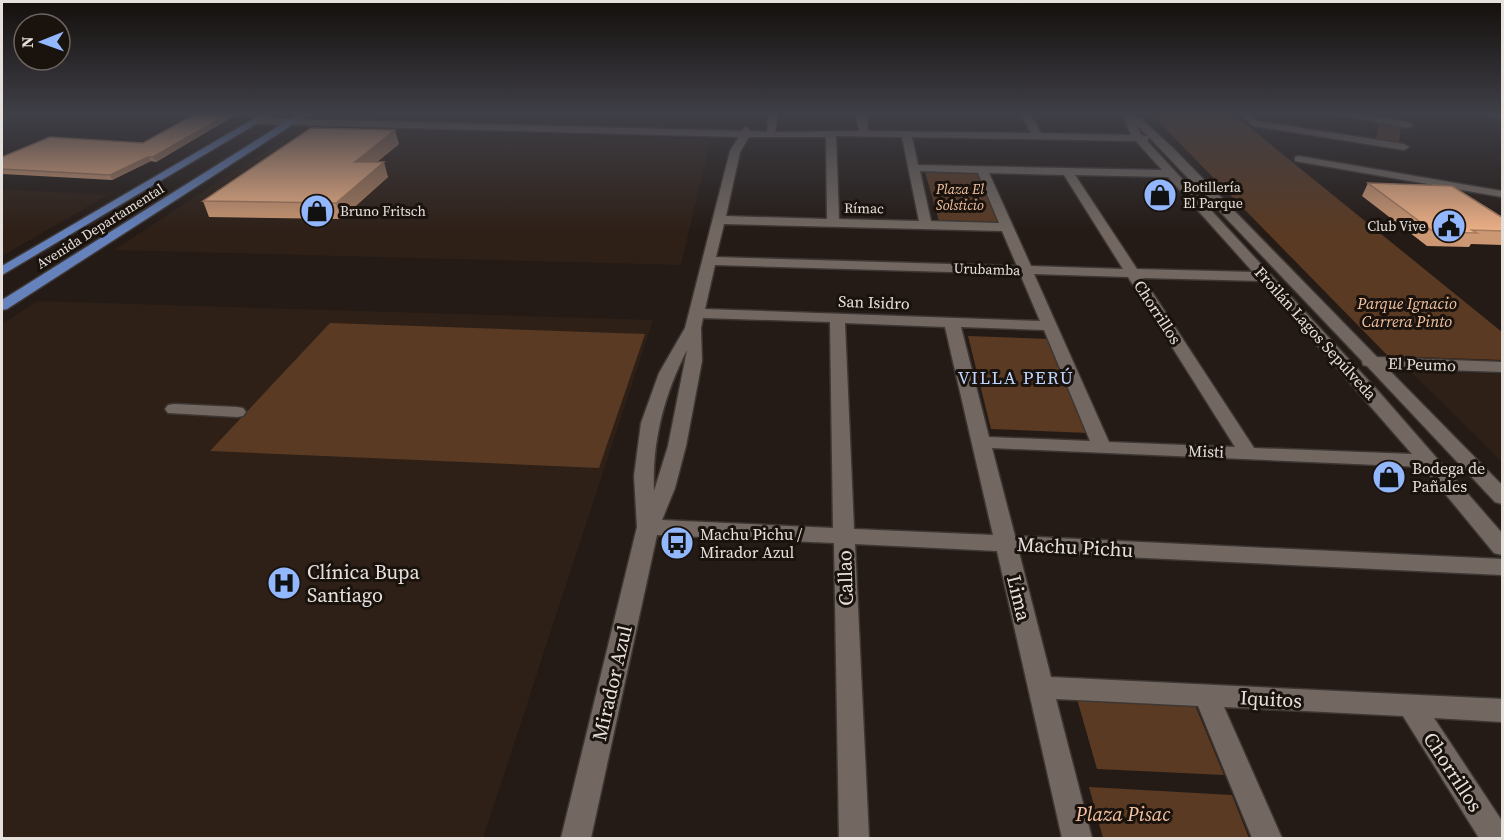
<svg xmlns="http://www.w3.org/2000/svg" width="1504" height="840" font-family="'Source Serif 4',serif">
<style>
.built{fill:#2e2017}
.green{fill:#5a3a23}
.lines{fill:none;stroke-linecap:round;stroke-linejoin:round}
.minor-casing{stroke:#3d3633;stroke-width:3}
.major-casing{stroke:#3d3633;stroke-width:3}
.minor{fill:#726861;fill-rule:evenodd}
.major{fill:#6582bd;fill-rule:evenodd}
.wall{fill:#cc9773}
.shaded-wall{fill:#a67b5e}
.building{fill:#edb086;stroke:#a67b5e;stroke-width:1.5}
.labels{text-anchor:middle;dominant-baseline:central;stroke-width:6;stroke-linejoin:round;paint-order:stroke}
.far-poi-label{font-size:14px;fill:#e6e0dc;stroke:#1a120d;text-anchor:start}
.far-park-label{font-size:14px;font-style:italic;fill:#f5c3a2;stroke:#1a120d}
.far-street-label{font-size:14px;fill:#e6e0dc;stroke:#1a120d}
.street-label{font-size:16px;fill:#e6e0dc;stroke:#1a120d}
.park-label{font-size:16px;font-style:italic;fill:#f5c3a2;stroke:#1a120d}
.poi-label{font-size:16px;fill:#e6e0dc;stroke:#1a120d;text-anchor:start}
.neighbourhood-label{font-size:18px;letter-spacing:1.5px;fill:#c0d6fe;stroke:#1a120d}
.near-street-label{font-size:20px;fill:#e6e0dc;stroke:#1a120d}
.near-poi-label{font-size:20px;fill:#e6e0dc;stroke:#1a120d;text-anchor:start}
.near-park-label{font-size:20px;font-style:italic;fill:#f5c3a2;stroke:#1a120d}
</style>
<rect width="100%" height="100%" fill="#241b16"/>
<g class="built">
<path d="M299,129L711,139L681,265L114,250Z"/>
<path d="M2,189L108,195L2,256Z"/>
<path d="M37,301L653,320L483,838H2V324Z"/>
<path d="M1410,371L1502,374V462Z"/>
</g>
<g class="green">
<path d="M1151,114H1233L1502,332V360L1388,356Z"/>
<path d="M1379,122L1401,125L1399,144L1376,140Z"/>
<path d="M925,172L978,173L998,223L939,221Z"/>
<path d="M330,323L645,334L599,468L210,451Z"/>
<path d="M968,336L1050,339L1088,433L991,429Z"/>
<path d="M1077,699L1195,705L1224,775L1097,769Z"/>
<path d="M1089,787L1232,795L1249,838H1103Z"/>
</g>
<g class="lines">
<defs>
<g id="minor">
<path d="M768,114H778L775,132L859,131L856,114H866L868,131L1031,133L1020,114H1030L1041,133L1131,135L1122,114H1132L1134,118H1140L1173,148L1377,357L1502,362V372L1387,368L1502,485V504L1495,502L1367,366L1363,365L1362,361L1149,137L1147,141L1380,393L1502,533V555L1494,553L1423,467L992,448L1015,536L1502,559V575L1019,552L1051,677L1502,699V722L1434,718L1502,821V838H1479L1403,716L1224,707L1282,838H1252L1198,706L1056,699L1092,838H1062L997,551L855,544L869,838H839L834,543L657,535L591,838H561L637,527L634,476L641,423L659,373L685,328L730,151L739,137L257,124L252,121L257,118L741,131L746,127L751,131L767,132ZM1136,125L1148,136L1141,135ZM836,136L902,137L919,221L839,219ZM749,137H826L827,219L726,216L740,152ZM912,137L1136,141L1162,170L918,165ZM920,171L978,173L999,223L931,221ZM989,173L1064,175L1123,269L1031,266ZM1075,175L1168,177L1253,272L1137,269ZM724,224L1002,231L1017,266L716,257ZM715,265L1020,274L1040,321L705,309ZM1034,274L1128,277L1235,447L1109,442ZM1143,278L1261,281L1412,454L1254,448ZM703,318L830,322L833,528L662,520L675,488L686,446L702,361L701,328ZM845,323L945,327L993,535L854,529ZM961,327L1044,330L1090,441L989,437ZM687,350L668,446L654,491C652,441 664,395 687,350Z"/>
<path d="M1239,114H1249L1257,121L1404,144L1409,147L1404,150L1254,126Z"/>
<path d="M1336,114H1359L1408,122L1413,125L1408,128Z"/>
<path d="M1299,156L1502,191V197L1295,161V157Z"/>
<path d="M174,404L237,407L243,408L246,412L243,416L237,417L168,413L165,409L168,405Z"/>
</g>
<g id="major">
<path d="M262,114H273L2,275V266Z"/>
<path d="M298,114H309L7,309L2,310V300Z"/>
<path d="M1488,114H1502V119L1489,116Z"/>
</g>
</defs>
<use href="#minor" class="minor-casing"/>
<use href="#major" class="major-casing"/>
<use href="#minor" class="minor"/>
<use href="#major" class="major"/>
</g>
<g class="wall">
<path d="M195,114H237L156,162L151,161L112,180L2,174V157L143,143Z"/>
<path d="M399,144L377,162L388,177L341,219L209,217L203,201Z"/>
<path d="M1368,183L1503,218V245L1471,244L1469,247L1427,246L1362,196Z"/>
</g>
<g class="shaded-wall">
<path d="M228,114H237L156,162L153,157Z"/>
<path d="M395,130L399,144L359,176L355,162Z"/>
<path d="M148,157L151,161L112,180L110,175Z"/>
<path d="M384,162L388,177L341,219L336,203Z"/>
</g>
<g class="building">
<path d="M195,114H228L153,157H148L110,175L2,169V157L50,137L143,143Z"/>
<path d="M311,128L395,130L355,162H384L336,203L203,201Z"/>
<path d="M1368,183L1452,186L1503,218V231L1472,230L1477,233L1434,232Z"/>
</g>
<linearGradient id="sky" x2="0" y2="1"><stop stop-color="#140f0c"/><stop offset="0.49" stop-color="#3f3f47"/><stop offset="1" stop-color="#3f3f47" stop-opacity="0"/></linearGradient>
<rect width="1504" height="232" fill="url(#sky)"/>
<defs>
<symbol id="shop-disc" viewBox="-11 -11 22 22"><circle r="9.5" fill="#92b7fd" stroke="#1a120d"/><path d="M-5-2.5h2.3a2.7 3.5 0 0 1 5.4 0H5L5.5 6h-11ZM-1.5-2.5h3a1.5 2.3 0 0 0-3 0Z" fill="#111"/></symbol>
<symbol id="civic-disc" viewBox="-11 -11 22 22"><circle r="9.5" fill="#92b7fd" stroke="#1a120d"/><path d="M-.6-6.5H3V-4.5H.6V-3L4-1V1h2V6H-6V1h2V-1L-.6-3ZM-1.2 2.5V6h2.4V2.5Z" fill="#111"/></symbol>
<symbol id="bus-disc" viewBox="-11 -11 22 22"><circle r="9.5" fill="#92b7fd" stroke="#1a120d"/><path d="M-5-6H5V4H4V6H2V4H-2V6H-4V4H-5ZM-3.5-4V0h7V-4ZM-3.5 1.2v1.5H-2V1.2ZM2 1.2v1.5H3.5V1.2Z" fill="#111"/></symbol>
<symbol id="hospital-disc" viewBox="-11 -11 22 22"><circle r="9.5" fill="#92b7fd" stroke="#1a120d"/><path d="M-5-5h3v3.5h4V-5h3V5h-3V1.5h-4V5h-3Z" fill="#111"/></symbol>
</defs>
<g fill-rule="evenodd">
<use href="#shop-disc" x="1141" y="176" width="38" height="38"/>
<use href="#shop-disc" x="298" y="192" width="38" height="38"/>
<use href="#civic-disc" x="1430" y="207" width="38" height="38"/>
<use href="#shop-disc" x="1370" y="458" width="38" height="38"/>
<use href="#bus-disc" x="658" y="524" width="38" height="38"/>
<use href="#hospital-disc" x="265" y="564" width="38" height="38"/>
</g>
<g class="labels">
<g class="far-poi-label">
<text x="1183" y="187">Botillería<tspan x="1183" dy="16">El Parque</tspan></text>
<text x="340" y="211">Bruno Fritsch</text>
<text x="1426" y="226" text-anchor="end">Club Vive</text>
</g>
<g class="far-park-label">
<text x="960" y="189">Plaza El<tspan x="960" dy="16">Solsticio</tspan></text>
</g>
<g class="far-street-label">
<text transform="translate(864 208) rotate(1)">Rímac</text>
<text transform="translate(100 226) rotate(-32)">Avenida Departamental</text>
<text transform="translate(987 269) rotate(2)">Urubamba</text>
</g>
<g class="street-label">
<text transform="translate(874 302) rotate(2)">San Isidro</text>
<text transform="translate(1158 312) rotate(57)">Chorrillos</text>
<text transform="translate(1316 333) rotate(48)">Froilán Lagos Sepúlveda</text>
<text transform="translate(1422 364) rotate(2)">El Peumo</text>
<text transform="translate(1206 451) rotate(2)">Misti</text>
</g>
<g class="park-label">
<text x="1407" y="303">Parque Ignacio<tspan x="1407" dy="18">Carrera Pinto</tspan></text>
</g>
<g class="poi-label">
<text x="1412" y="468">Bodega de<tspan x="1412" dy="18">Pañales</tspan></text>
<text x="700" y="534">Machu Pichu /<tspan x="700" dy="18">Mirador Azul</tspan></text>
</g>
<g class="neighbourhood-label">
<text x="1016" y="377">VILLA PERÚ</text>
</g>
<g class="near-street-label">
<text transform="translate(1075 547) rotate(3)">Machu Pichu</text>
<text transform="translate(845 578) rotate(-92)">Callao</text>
<text transform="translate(1019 598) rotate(76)">Lima</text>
<text transform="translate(612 683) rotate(-77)">Mirador Azul</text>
<text transform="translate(1271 699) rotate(3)">Iquitos</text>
<text transform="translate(1453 772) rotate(57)">Chorrillos</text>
</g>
<g class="near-poi-label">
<text x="307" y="572">Clínica Bupa<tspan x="307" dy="23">Santiago</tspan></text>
</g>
<g class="near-park-label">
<text x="1123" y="814">Plaza Pisac</text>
</g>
</g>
<rect width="1504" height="840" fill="none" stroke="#e6e0dc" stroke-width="6"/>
<g transform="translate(42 42) rotate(269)"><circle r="28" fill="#1a120d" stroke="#6c6460" stroke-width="1.5"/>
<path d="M0-4.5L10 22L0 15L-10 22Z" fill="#92b7fd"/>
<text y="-9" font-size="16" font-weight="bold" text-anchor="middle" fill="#e6e0dc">N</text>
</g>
</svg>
